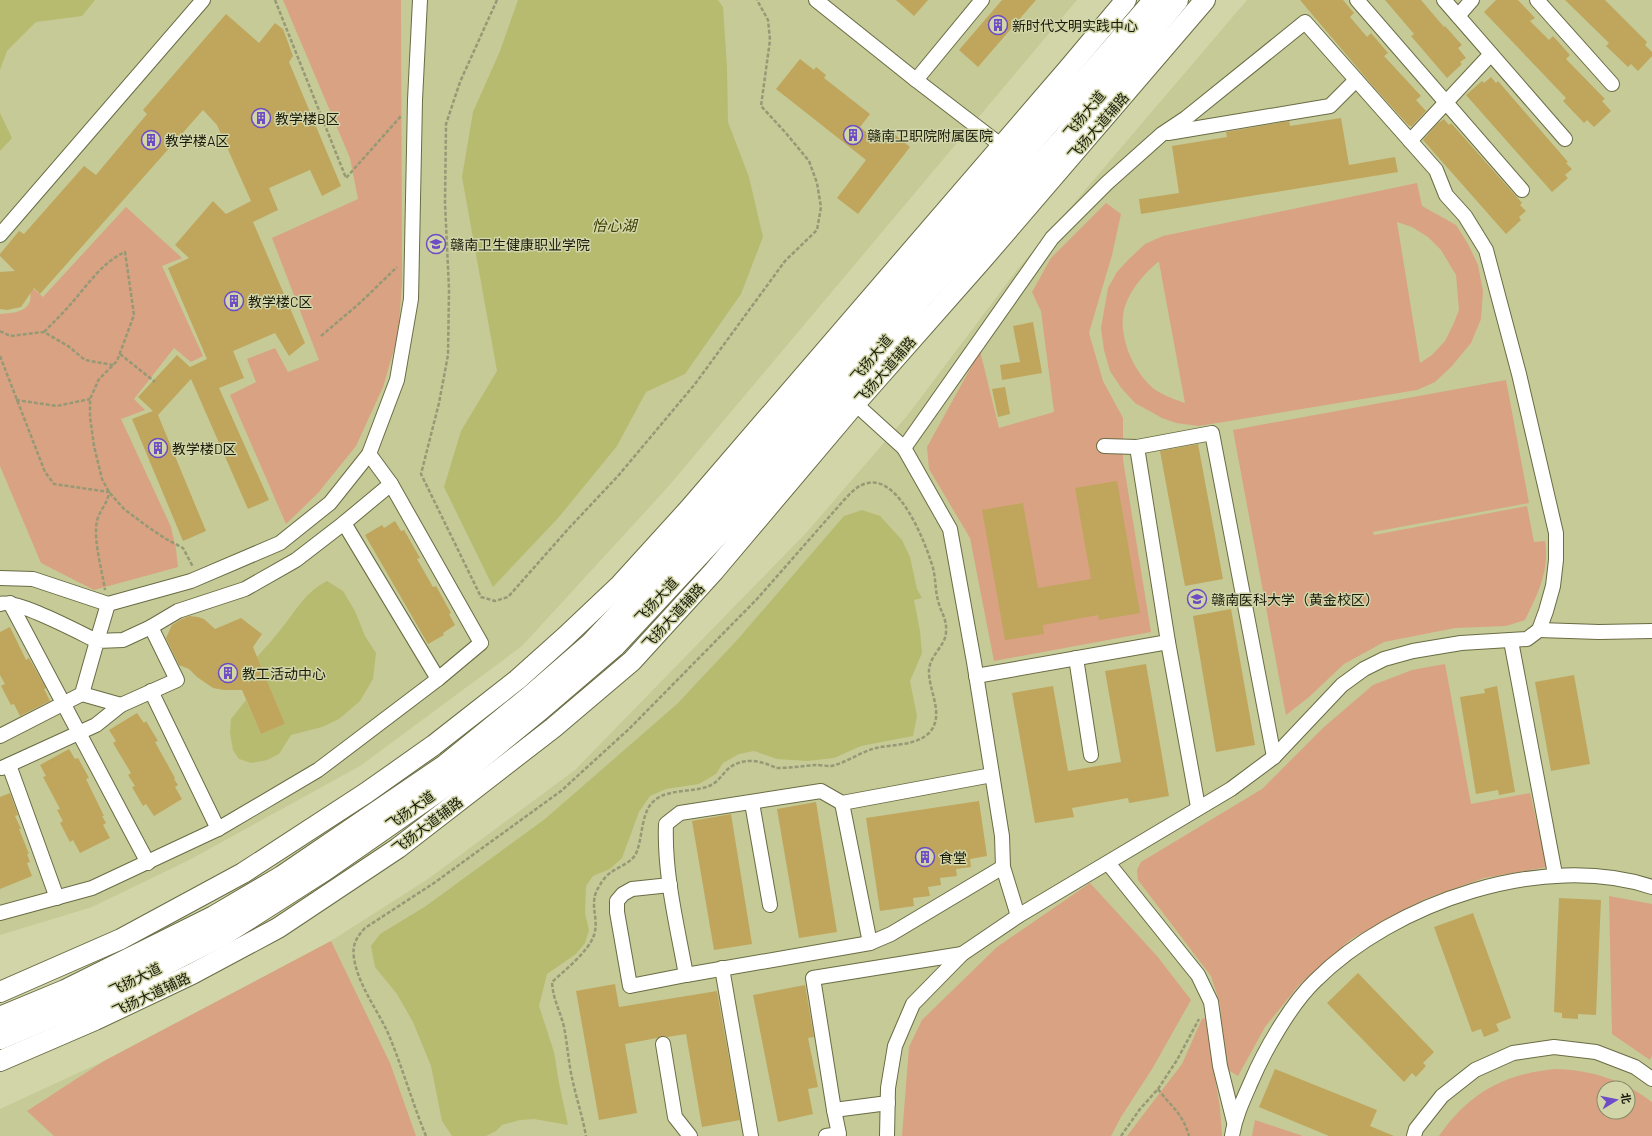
<svg xmlns="http://www.w3.org/2000/svg" width="1652" height="1136" font-family="Barlow,'Noto Sans SC',sans-serif">
<style>
.built{fill:#c6ca96;fill-rule:evenodd}
.green{fill:#d9a282;fill-rule:evenodd}
.water{fill:#b7bb70}
.building{fill:#bfa65c}
.lines{fill:none;stroke-linecap:round;stroke-linejoin:round}
.street-casing{stroke:#6a6c44;stroke-width:16}
.secondary-casing{stroke:#6a6c44;stroke-width:22}
.primary-casing{stroke:#6a6c44;stroke-width:24}
.path{stroke:#969976;stroke-width:2.5;stroke-dasharray:4 2;stroke-linecap:butt}
.street{stroke:#fff;stroke-width:14}
.secondary{stroke:#fff;stroke-width:20}
.primary{stroke:#fff;stroke-width:22}
.labels{text-anchor:middle;dominant-baseline:central;stroke-width:3;stroke-linejoin:round;paint-order:stroke}
.poi-label{font-size:14px;fill:#1a1b0b;stroke:#d1d5a8;text-anchor:start}
.street-label{font-size:14px;fill:#1a1b0b;stroke:#d1d5a8}
.water-label{font-size:15px;font-style:italic;fill:#3e4002;stroke:#d1d5a8}
</style>
<rect width="100%" height="100%" fill="#d1d5a8"/>
<g class="built">
<path d="M0,0H1077L667,488L522,646L360,766L189,860L92,907L0,935Z"/>
<path d="M1247,0H1652V1136H0V1109L104,1061L331,941L428,879L575,770L807,532L907,416L1017,270ZM1604,1088H1628V1112H1604Z"/>
</g>
<g class="green">
<path d="M283,0H401L402,284L398,336L383,387L356,446L318,493L286,524L230,395L256,382L247,359L275,348L288,372L319,360L272,238L358,199L350,158Z"/>
<path d="M1417,183L1422,206L1456,225L1468,244L1478,265L1483,291L1481,319L1471,343L1451,367L1435,382L1417,390L1199,426L1176,423L1162,418L1135,403L1122,389L1110,371L1104,350L1101,328L1108,288L1117,272L1128,260L1145,244L1163,236ZM1397,222L1412,227L1428,237L1441,250L1456,275L1459,310L1453,325L1445,341L1432,355L1420,363ZM1158,262H1159L1185,403C1176,400 1165,396 1157,391C1134,375 1116,334 1125,306C1132,287 1144,274 1158,262Z"/>
<path d="M1106,203L1121,214L1112,255L1089,333L1103,381L1123,418V460L1151,632L994,661L970,538L929,469L927,447L980,351L999,428L1054,412L1041,311L1032,292L1051,258Z"/>
<path d="M126,207L182,258L162,266L203,356L191,362L174,348L134,399L145,410L121,419L171,527L176,549L178,567L94,590L41,563L0,466V314C18,313 36,310 29,288L30,286L43,297Z"/>
<path d="M1506,380L1529,503L1373,532L1374,535L1527,506L1534,542L1545,541C1550,571 1537,595 1525,620L1506,626L1455,628L1384,642L1344,664L1309,697L1286,715L1233,430Z"/>
<path d="M1445,664L1471,804L1530,793L1547,867L1484,878L1425,899L1351,939L1299,985L1265,1027L1238,1076L1225,1068L1220,1004L1211,976L1138,880L1137,870L1141,862L1262,789L1324,727L1373,685L1412,670Z"/>
<path d="M1090,883L1157,956L1191,1000L1152,1069L1121,1117L1111,1136H902L909,1047L922,1020L997,947Z"/>
<path d="M1609,896L1652,904V1055L1650,1060L1612,1034Z"/>
<path d="M331,941L390,1063L416,1136H54L27,1111L104,1061Z"/>
<path d="M1205,1018L1220,1108L1222,1136H1127L1182,1064L1202,1019Z"/>
<path d="M1555,1069C1592,1070 1623,1080 1652,1102V1136H1439C1469,1093 1504,1074 1555,1069ZM1604,1088H1628V1112H1604Z"/>
<path d="M1255,1120L1303,1136H1252Z"/>
</g>
<g class="water">
<path d="M0,0H95L82,16L36,22L7,51L0,70Z"/>
<path d="M518,0H718L723,7L727,67L728,122L749,177L763,237L741,294L685,374L646,392L617,446L559,517L493,587L444,487L461,431L497,371L462,177L473,112L500,51Z"/>
<path d="M0,113L12,138L0,151Z"/>
<path d="M862,510L880,516L902,540L910,557L917,589L922,598L914,600L920,631L922,653L910,681L917,716L913,736L861,746L834,758L807,761L777,759L754,751L739,754L723,763L716,774L699,784L666,789L650,796L639,812L622,858L610,869L593,876L586,886L585,913L589,930L585,943L576,954L547,974L539,1006L554,1052L559,1083L568,1125L534,1119L520,1120L502,1125L496,1131L486,1136H452L442,1121L431,1066L413,1022L397,994L375,967L371,946L380,934L426,906L545,819L677,704L738,639L844,516Z"/>
<path d="M327,581L343,591L355,611L365,636L376,653L373,679L360,701L339,719L322,727L291,735L279,754L267,760L251,763L239,759L233,750L230,733L231,719L246,700L261,734L285,724L257,657C266,647 276,636 285,624C298,607 307,591 327,581Z"/>
</g>
<g class="building">
<path d="M896,0H928L914,16Z"/>
<path d="M1002,0H1036L978,67L959,50Z"/>
<path d="M1300,0H1343L1354,13L1350,17L1367,37L1371,33L1388,53L1384,56L1421,96L1416,100L1426,111L1411,127L1410,125L1409,126L1372,85Z"/>
<path d="M1385,0H1421L1444,27L1445,26L1462,45L1458,48L1466,58L1460,62L1462,64L1447,78L1411,36L1414,34Z"/>
<path d="M1496,0H1518L1535,18L1530,21L1549,40L1553,36L1570,55L1566,59L1605,99L1602,101L1611,111L1594,127L1587,120L1584,123L1563,101L1566,98L1484,12Z"/>
<path d="M1565,0H1605L1647,42L1645,45L1652,52V56L1638,71L1631,64L1628,67L1606,46L1609,43Z"/>
<path d="M226,14L259,43L275,23L283,29L293,56L289,62L341,186L322,196L310,170L269,188L278,210L253,222L305,343L289,356L275,333L233,351L244,378L219,388L269,500L248,509L191,379L158,415L206,531L183,541L132,419L153,411L138,397L177,355L190,367L207,359L168,268L189,258L175,245L213,201L226,214L251,201L217,125L203,110L40,294L34,288L21,307L7,310L0,309V272L15,271L0,256V254L19,231L24,234L84,166L96,175L147,114L143,110Z"/>
<path d="M800,59L814,70L816,67L826,75L824,78L870,114L860,127L878,142L888,129L910,147L858,214L837,198L866,160L776,89Z"/>
<path d="M1491,77L1496,83L1498,81L1568,162L1566,163L1572,169L1565,175L1568,178L1552,192L1466,95L1482,81L1484,83Z"/>
<path d="M1341,118L1349,165L1395,157L1398,172L1141,214L1139,199L1179,193L1172,146L1227,137L1226,132L1289,121L1290,126Z"/>
<path d="M1444,119L1449,125L1451,123L1522,203L1520,205L1526,211L1519,217L1521,220L1506,234L1423,140L1437,124Z"/>
<path d="M1033,322L1042,373L1002,380L1000,365L1020,362L1013,326Z"/>
<path d="M1005,387L1010,414L998,417L992,389Z"/>
<path d="M1198,444L1223,579L1185,586L1160,451Z"/>
<path d="M1117,481L1140,613L1099,620L1098,615L1043,625L1044,634L1005,640L982,510L1023,503L1038,588L1091,579L1075,488Z"/>
<path d="M395,521L401,531L404,530L420,558L417,559L433,587L436,586L451,613L449,614L455,625L443,633L444,635L428,644L365,535L382,525L384,528Z"/>
<path d="M1231,609L1255,745L1216,752L1193,616Z"/>
<path d="M189,616L198,617L204,619L215,629L241,618L262,634L253,647L285,724L261,734L242,690H224L213,688L197,677L189,669L179,665L166,638L172,625L182,619Z"/>
<path d="M10,627L26,660L29,658L46,688L44,689L50,701L20,716L14,704L11,705L1,686L5,684L0,675V632Z"/>
<path d="M1146,664L1169,796L1129,803L1128,798L1072,808L1074,817L1035,823L1012,693L1053,686L1068,771L1121,762L1105,671Z"/>
<path d="M1574,675L1590,764L1551,771L1535,682Z"/>
<path d="M1497,686L1515,792L1499,795L1498,790L1476,794L1460,697L1485,693L1484,689Z"/>
<path d="M137,713L144,723L146,721L158,741L155,742L175,778L174,779L178,785L175,787L182,799L154,816L146,804L143,806L132,787L135,786L128,775L131,773L113,743L116,741L109,730Z"/>
<path d="M69,749L75,759L78,758L89,778L86,779L104,816H102L106,823L103,825L110,838L80,853L73,840L70,842L60,823L63,821L57,810L60,809L43,777L46,776L40,765Z"/>
<path d="M10,793L18,815L15,816L21,829H19L29,854H27L30,862L27,863L32,876L0,889V797Z"/>
<path d="M979,801L987,856L970,859L971,867L956,869L957,876L940,878L941,885L928,887L930,896L913,898L914,906L880,911L866,818Z"/>
<path d="M816,802L837,932L799,938L777,809Z"/>
<path d="M731,814L752,944L714,950L692,821Z"/>
<path d="M1559,898L1601,900L1596,1015L1578,1014V1019L1562,1018V1013L1554,1012Z"/>
<path d="M1473,913L1511,1018L1496,1024L1499,1031L1484,1037L1481,1029L1472,1032L1434,927Z"/>
<path d="M1358,973L1434,1052L1423,1063L1426,1066L1416,1077L1412,1073L1404,1082L1327,1003Z"/>
<path d="M615,984L619,1007L717,991L740,1120L702,1127L686,1034L667,1037L662,1036L657,1038L625,1044L637,1113L599,1120L576,991Z"/>
<path d="M805,985L814,1037L808,1038L818,1087L808,1089L813,1114L778,1122L753,995Z"/>
<path d="M1275,1069L1377,1110L1370,1126L1394,1136H1329L1259,1107Z"/>
</g>
<g class="lines">
<defs>
<g id="street">
<path d="M816,0L916,80L982,0"/>
<path d="M1357,0L1522,190"/>
<path d="M1444,0L1565,139"/>
<path d="M1537,0L1612,84"/>
<path d="M1458,16L1472,0"/>
<path d="M916,80L1002,146"/>
<path d="M1168,133L1330,106L1356,80"/>
<path d="M1410,141L1491,54"/>
<path d="M0,235L203,0"/>
<path d="M849,398L904,448L1052,238L1107,183L1162,134L1186,118L1305,22L1436,170L1446,195L1465,216L1486,250L1519,374L1556,533V560L1553,586L1546,611L1539,630L1527,639L1461,643L1413,651L1384,659L1364,669L1342,685L1274,757L1231,789L1018,916L962,954L913,1004L895,1046L888,1088L887,1136"/>
<path d="M1104,446L1137,447L1212,433L1274,757"/>
<path d="M1137,447L1168,642L1198,807"/>
<path d="M904,448L950,529L974,662L1002,836L1003,867L1018,916"/>
<path d="M344,523L438,679"/>
<path d="M0,578L33,579L108,604L191,581L280,543L330,503L369,454L397,380L411,299L415,100L420,0"/>
<path d="M10,603L148,863"/>
<path d="M0,604C15,598 80,633 97,641L108,604"/>
<path d="M1539,630L1599,632L1652,631"/>
<path d="M1511,641L1555,874"/>
<path d="M1076,658L1091,755"/>
<path d="M976,676L1168,642"/>
<path d="M151,691L218,829"/>
<path d="M82,694L121,705L177,680L151,627"/>
<path d="M0,736L82,694L97,641L123,640L151,627L178,611L245,589L296,560L344,523L391,484"/>
<path d="M9,765L57,898"/>
<path d="M2,768L96,725L121,705"/>
<path d="M992,775L842,803L821,791L680,813L666,824C664,874 677,925 686,975L870,943L891,934L1003,867"/>
<path d="M752,803L770,905"/>
<path d="M842,803L870,943"/>
<path d="M1108,863L1198,975L1211,1002L1220,1066L1234,1122"/>
<path d="M670,885L632,889L623,894L617,901V912L630,986L686,975"/>
<path d="M0,913L92,888L218,829L318,770L438,679L481,643L391,484L369,454"/>
<path d="M722,968L751,1136"/>
<path d="M663,1044L675,1117L690,1136"/>
<path d="M834,1110L888,1103"/>
<path d="M826,1136L839,1134L834,1110L813,978L962,954"/>
<path d="M1232,1136C1235,1117 1243,1100 1251,1082C1264,1051 1291,1004 1315,981C1394,902 1544,851 1652,887"/>
<path d="M1414,1136L1416,1129L1442,1096L1475,1070L1513,1053L1554,1047L1596,1052L1635,1067L1652,1079"/>
</g>
<g id="secondary">
<path d="M0,992L121,939L243,873L366,793L434,745L517,680L565,637L620,585L689,509L1068,69L1126,0"/>
<path d="M0,1061L95,1020L192,974L278,928L398,848L553,728L632,661L714,571L855,404L982,260L1205,0"/>
</g>
<g id="primary">
<path d="M0,1018L65,991L214,917L282,877L445,766L530,697L591,644L673,557L745,472L1155,0"/>
<path d="M0,1038L112,991L222,935L324,870L456,778L539,710L614,646L733,518L842,392L921,298L1065,137L1177,0"/>
</g>
</defs>
<use href="#street" class="street-casing"/>
<use href="#secondary" class="secondary-casing"/>
<use href="#primary" class="primary-casing"/>
<g class="path">
<path d="M275,0L346,178L401,116"/>
<path d="M497,0L460,82L446,124L445,203L449,289L448,355L439,403L421,474L481,597L495,601L508,597L569,528L618,476L695,384L785,261L817,230L821,207L817,183L809,161L785,132L761,106L770,40L768,20L757,0"/>
<path d="M0,331L10,336L44,332L68,346L85,360L113,365"/>
<path d="M44,332C53,323 62,314 70,305C86,287 102,262 125,252L134,315L117,361L99,379L90,399V417L94,446L102,479L109,492L124,509L148,527L166,539L183,548L193,567"/>
<path d="M321,336L361,302L397,267"/>
<path d="M120,354L155,382"/>
<path d="M0,356L45,472L54,484L109,492C108,503 99,511 97,521C93,540 102,570 105,590"/>
<path d="M16,400L57,406L90,399"/>
<path d="M1158,1089C1172,1108 1182,1112 1189,1136"/>
<path d="M426,1136C412,1102 402,1066 388,1033C377,1009 358,985 354,958C352,945 356,938 365,928L434,883L561,791L629,729L696,661L757,599L844,500C851,493 857,485 868,483C900,476 926,544 933,568C936,580 935,592 939,604C942,614 947,620 946,632C946,645 930,655 929,670C928,690 945,714 930,732C917,746 893,744 876,748C860,752 846,763 831,766C826,766 820,765 816,765C803,766 790,768 776,768C761,760 742,757 728,769C723,774 719,780 713,784C699,793 669,788 655,800C641,811 643,835 637,851C633,863 619,866 610,873C606,876 602,881 600,885C587,904 600,917 594,935C589,951 564,971 552,982C553,1000 560,1010 564,1027C567,1042 568,1057 571,1073C575,1094 582,1114 586,1136"/>
<path d="M1121,1136L1140,1109L1158,1089L1177,1060L1199,1019"/>
</g>
<use href="#street" class="street"/>
<use href="#secondary" class="secondary"/>
<use href="#primary" class="primary"/>
</g>
<defs>
<symbol id="building-ring" viewBox="-11 -11 22 22"><circle r="9.5" fill="#d1d5a8" stroke="#6d4cc5" stroke-width="1.5"/><path d="M-4-6H4V6H1V3H-1V6H-4ZM-2.5-4.3h1.7v1.8h-1.7ZM.8-4.3h1.7v1.8H.8ZM-2.5-1h1.7V.8h-1.7ZM.8-1h1.7V.8H.8Z" fill="#6d4cc5"/></symbol>
<symbol id="university-ring" viewBox="-11 -11 22 22"><circle r="9.5" fill="#d1d5a8" stroke="#6d4cc5" stroke-width="1.5"/><path d="M0-5L7-2L0 1L-7-2ZM-4 1L0 2.5L4 1V4Q0 6-4 4Z" fill="#6d4cc5"/></symbol>
</defs>
<g fill-rule="evenodd">
<use href="#building-ring" x="987" y="14" width="22" height="22"/>
<use href="#building-ring" x="250" y="107" width="22" height="22"/>
<use href="#building-ring" x="842" y="124" width="22" height="22"/>
<use href="#building-ring" x="140" y="129" width="22" height="22"/>
<use href="#university-ring" x="425" y="233" width="22" height="22"/>
<use href="#building-ring" x="223" y="290" width="22" height="22"/>
<use href="#building-ring" x="147" y="437" width="22" height="22"/>
<use href="#university-ring" x="1186" y="588" width="22" height="22"/>
<use href="#building-ring" x="217" y="662" width="22" height="22"/>
<use href="#building-ring" x="914" y="846" width="22" height="22"/>
</g>
<g class="labels">
<g class="poi-label">
<text x="1012" y="25">新时代文明实践中心</text>
<text x="275" y="118">教学楼B区</text>
<text x="867" y="135">赣南卫职院附属医院</text>
<text x="165" y="140">教学楼A区</text>
<text x="450" y="244">赣南卫生健康职业学院</text>
<text x="248" y="301">教学楼C区</text>
<text x="172" y="448">教学楼D区</text>
<text x="1211" y="599">赣南医科大学（黄金校区）</text>
<text x="242" y="673">教工活动中心</text>
<text x="939" y="857">食堂</text>
</g>
<g class="street-label">
<text transform="translate(1084 114) rotate(-50)">飞扬大道</text>
<text transform="translate(1098 126) rotate(-49)">飞扬大道辅路</text>
<text transform="translate(871 358) rotate(-50)">飞扬大道</text>
<text transform="translate(885 370) rotate(-49)">飞扬大道辅路</text>
<text transform="translate(656 600) rotate(-47)">飞扬大道</text>
<text transform="translate(673 616) rotate(-47)">飞扬大道辅路</text>
<text transform="translate(410 810) rotate(-35)">飞扬大道</text>
<text transform="translate(427 825) rotate(-37)">飞扬大道辅路</text>
<text transform="translate(135 979) rotate(-26)">飞扬大道</text>
<text transform="translate(151 994) rotate(-25)">飞扬大道辅路</text>
</g>
<g class="water-label">
<text x="614" y="225">怡心湖</text>
</g>
</g>
<g transform="translate(1616 1100) rotate(80)"><circle r="19" fill="#d1d5a8" stroke="#888b69"/>
<path d="M0-3L7 15L0 10L-7 15Z" fill="#6d4cc5"/>
<text y="-6" font-size="11" font-weight="bold" text-anchor="middle" fill="#1a1b0b">北</text>
</g>
</svg>
